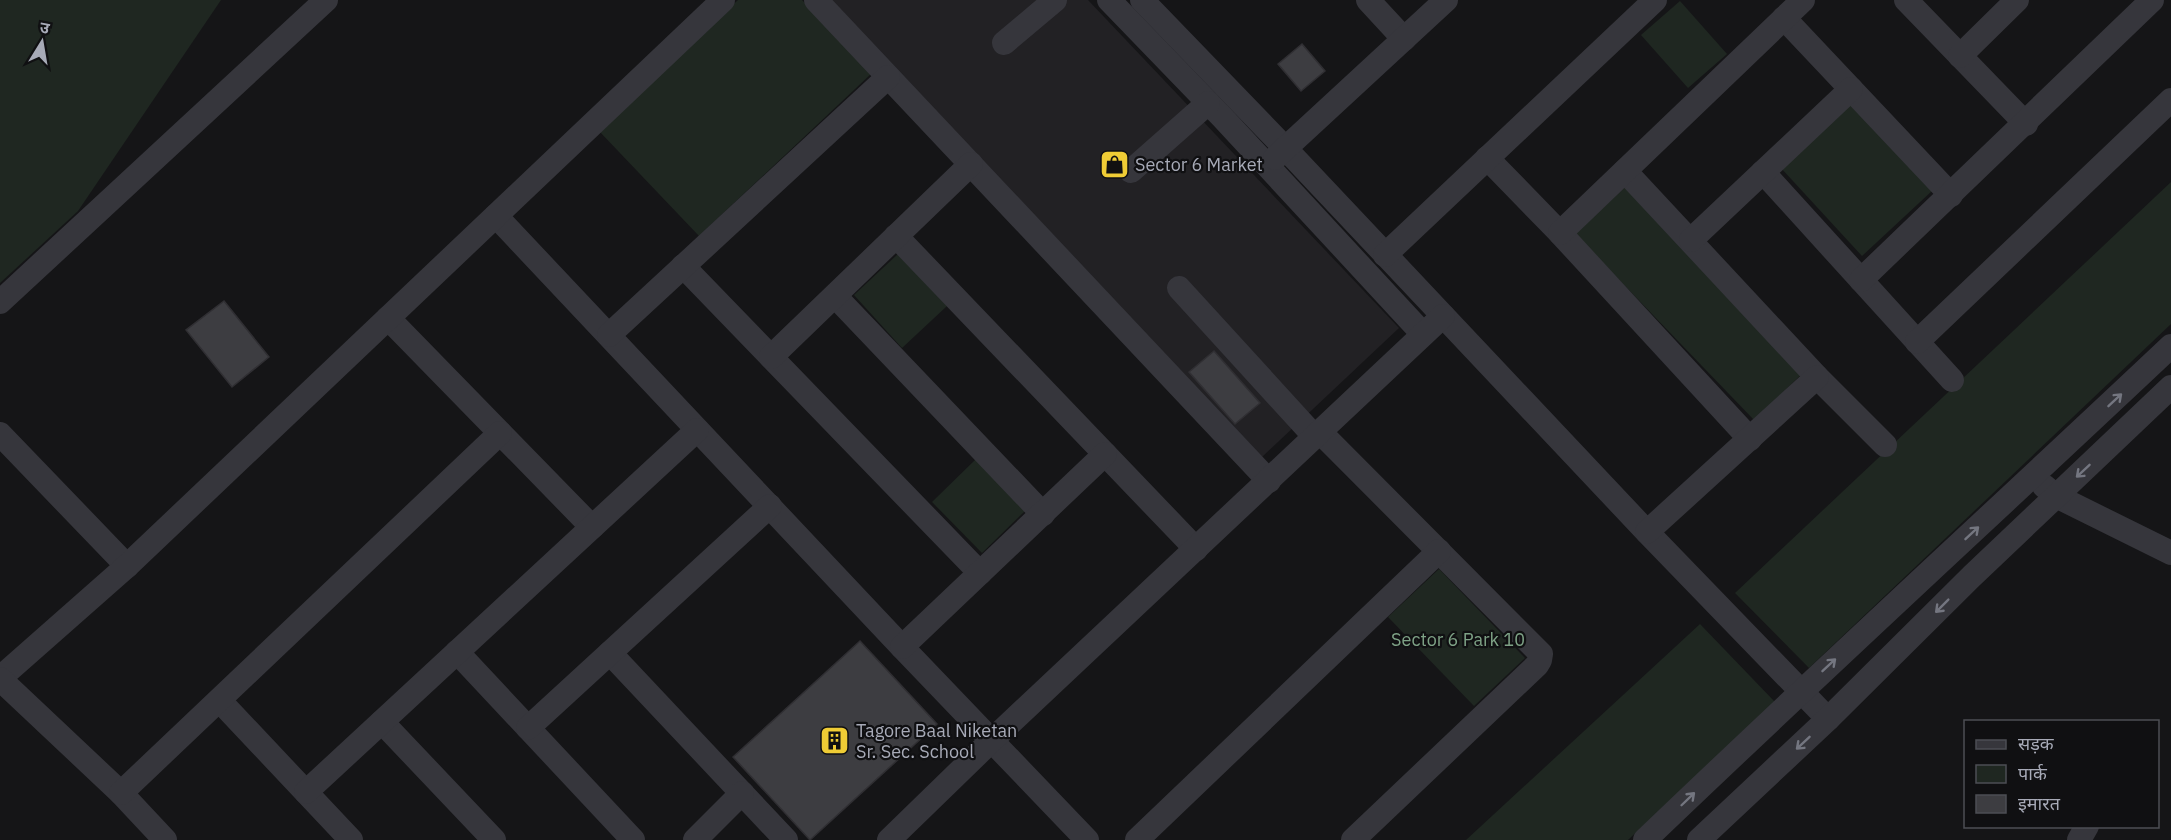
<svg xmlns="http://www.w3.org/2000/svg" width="2171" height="840" font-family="'IBM Plex Sans','Noto Sans Devanagari',sans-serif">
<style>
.built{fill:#222124}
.green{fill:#1f2721}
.building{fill:#3d3d41;stroke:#302f33;stroke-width:1.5}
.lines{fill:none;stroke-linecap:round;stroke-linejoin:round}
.minor{stroke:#36363c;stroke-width:24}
.oneway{stroke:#747680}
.labels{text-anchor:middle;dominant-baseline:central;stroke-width:4.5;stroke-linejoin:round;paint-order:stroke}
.poi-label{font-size:18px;fill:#a7aab7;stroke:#101012;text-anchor:start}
.park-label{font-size:18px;fill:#7ea286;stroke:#101012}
</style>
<rect width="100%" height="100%" fill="#151517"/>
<path class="built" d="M828,0H1088L1399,328L1262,457Z"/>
<g class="green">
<path d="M0,0H221L78,211L0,283Z"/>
<path d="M738,0H802L872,73L699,236L599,131Z"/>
<path d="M1680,1L1727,54L1688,88L1641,35Z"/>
<path d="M1851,103L1933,190L1862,256L1781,168Z"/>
<path d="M2171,182V324L1809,668L1735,593Z"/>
<path d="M1625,187L1804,372L1754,420L1575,234Z"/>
<path d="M898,254L947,306L902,348L854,295Z"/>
<path d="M977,458L1027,509L982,553L932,502Z"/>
<path d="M1439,569L1525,658L1474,706L1388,617Z"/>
<path d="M1700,624L1775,702L1628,840H1466Z"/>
</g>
<g class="building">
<path d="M1302,44L1325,71L1301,91L1278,64Z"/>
<path d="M224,301L269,357L232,387L186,330Z"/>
<path d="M1214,351L1260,403L1235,424L1189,372Z"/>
<path d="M860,641L937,724L810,840L733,757Z"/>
</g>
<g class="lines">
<g class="minor">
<path d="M816,0L1269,481"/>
<path d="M1109,0L1223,118L1423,334"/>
<path d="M1142,0L1285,148L1647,532L1828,719"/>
<path d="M1368,0L1404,39"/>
<path d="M1906,0L2026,124"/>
<path d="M1784,18L1951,195"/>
<path d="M1004,43L1055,0"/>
<path d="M1960,56L2017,0"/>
<path d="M1275,158L1446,0"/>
<path d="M1487,158L1560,233L1750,439"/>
<path d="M1131,171L1208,103"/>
<path d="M1625,171L1817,377L1885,445"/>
<path d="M1763,172L1952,380"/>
<path d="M496,216L902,647L1087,840"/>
<path d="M1560,233L1803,0"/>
<path d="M896,236L1196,549"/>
<path d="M1691,240L1851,89"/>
<path d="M1385,255L1655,0"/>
<path d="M683,266L980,573"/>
<path d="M1861,280L2152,0"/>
<path d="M1179,288L1315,437"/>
<path d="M835,296L1043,514"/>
<path d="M0,302L326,0"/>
<path d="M388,318L592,527"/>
<path d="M609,335L888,77"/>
<path d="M1917,342L2171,100"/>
<path d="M771,357L971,164"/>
<path d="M1320,432L1541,654L1540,660L1537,665L1353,840"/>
<path d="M0,434L127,566"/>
<path d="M2044,486L2056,496L2171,553"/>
<path d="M1647,532L1817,377"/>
<path d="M902,647L1105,454"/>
<path d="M457,652L633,840"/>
<path d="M610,653L786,840"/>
<path d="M0,678L127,566L723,0"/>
<path d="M0,679L121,793L165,840"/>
<path d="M220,701L351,840"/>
<path d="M382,722L494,840"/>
<path d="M528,728L770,506"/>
<path d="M306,792L697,430"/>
<path d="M121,793L500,433"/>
<path d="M695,840L742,793"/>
<path d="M889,840L992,740L1443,316"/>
<path d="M1137,840L1439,551"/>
<path d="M1645,840C1819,673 1996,511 2171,346"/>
<path d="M1699,840L1828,719L1972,576L2171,387"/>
<path d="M2079,840L2087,826"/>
</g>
</g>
<defs><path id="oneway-shaft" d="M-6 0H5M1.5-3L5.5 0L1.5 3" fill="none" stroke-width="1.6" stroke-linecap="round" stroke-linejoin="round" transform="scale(1.5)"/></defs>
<g class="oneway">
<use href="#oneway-shaft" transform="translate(2115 400) rotate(-43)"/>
<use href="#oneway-shaft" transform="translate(2083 471) rotate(137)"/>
<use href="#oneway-shaft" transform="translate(1972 533) rotate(-43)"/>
<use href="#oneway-shaft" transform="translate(1942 606) rotate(135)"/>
<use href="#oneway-shaft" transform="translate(1829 665) rotate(-43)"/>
<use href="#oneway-shaft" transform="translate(1803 743) rotate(137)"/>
<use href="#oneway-shaft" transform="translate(1688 799) rotate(-44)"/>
</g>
<defs>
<symbol id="shop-square" viewBox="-11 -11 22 22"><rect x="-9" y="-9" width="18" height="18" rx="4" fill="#efcc35" stroke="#101012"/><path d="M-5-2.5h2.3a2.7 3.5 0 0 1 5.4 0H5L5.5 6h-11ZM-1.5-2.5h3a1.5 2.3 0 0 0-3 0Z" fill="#111"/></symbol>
<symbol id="building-square" viewBox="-11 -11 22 22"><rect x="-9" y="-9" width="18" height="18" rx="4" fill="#efcc35" stroke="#101012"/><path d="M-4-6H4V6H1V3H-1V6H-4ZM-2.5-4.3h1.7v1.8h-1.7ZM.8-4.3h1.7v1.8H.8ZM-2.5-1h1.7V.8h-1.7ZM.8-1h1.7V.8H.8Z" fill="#111"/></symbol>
</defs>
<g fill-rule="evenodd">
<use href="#shop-square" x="1098" y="148" width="33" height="33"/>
<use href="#building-square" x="818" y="724" width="33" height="33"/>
</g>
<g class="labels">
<g class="poi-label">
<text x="1135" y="164">Sector 6 Market</text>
<text x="856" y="730">Tagore Baal Niketan<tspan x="856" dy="21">Sr. Sec. School</tspan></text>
</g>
<g class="park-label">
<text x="1458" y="639">Sector 6 Park 10</text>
</g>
</g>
<rect x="1964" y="720" width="195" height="108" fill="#101012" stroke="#4c4e54" stroke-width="1.5"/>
<rect x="1976" y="740" width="30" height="9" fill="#36363c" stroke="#4c4e54" stroke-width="1.5"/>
<text x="2018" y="750" font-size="18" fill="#a7aab7">सड़क</text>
<rect x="1976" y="765" width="30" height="18" fill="#1f2721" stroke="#4c4e54" stroke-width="1.5"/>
<text x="2018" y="780" font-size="18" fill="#a7aab7">पार्क</text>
<rect x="1976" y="795" width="30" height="18" fill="#3d3d41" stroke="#4c4e54" stroke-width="1.5"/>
<text x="2018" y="810" font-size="18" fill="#a7aab7">इमारत</text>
<g transform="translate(42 42) rotate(11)" stroke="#101012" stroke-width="4.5" paint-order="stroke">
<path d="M0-4.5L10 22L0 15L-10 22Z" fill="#a7aab7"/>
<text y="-9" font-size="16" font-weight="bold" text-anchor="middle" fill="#a7aab7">उ</text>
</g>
</svg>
